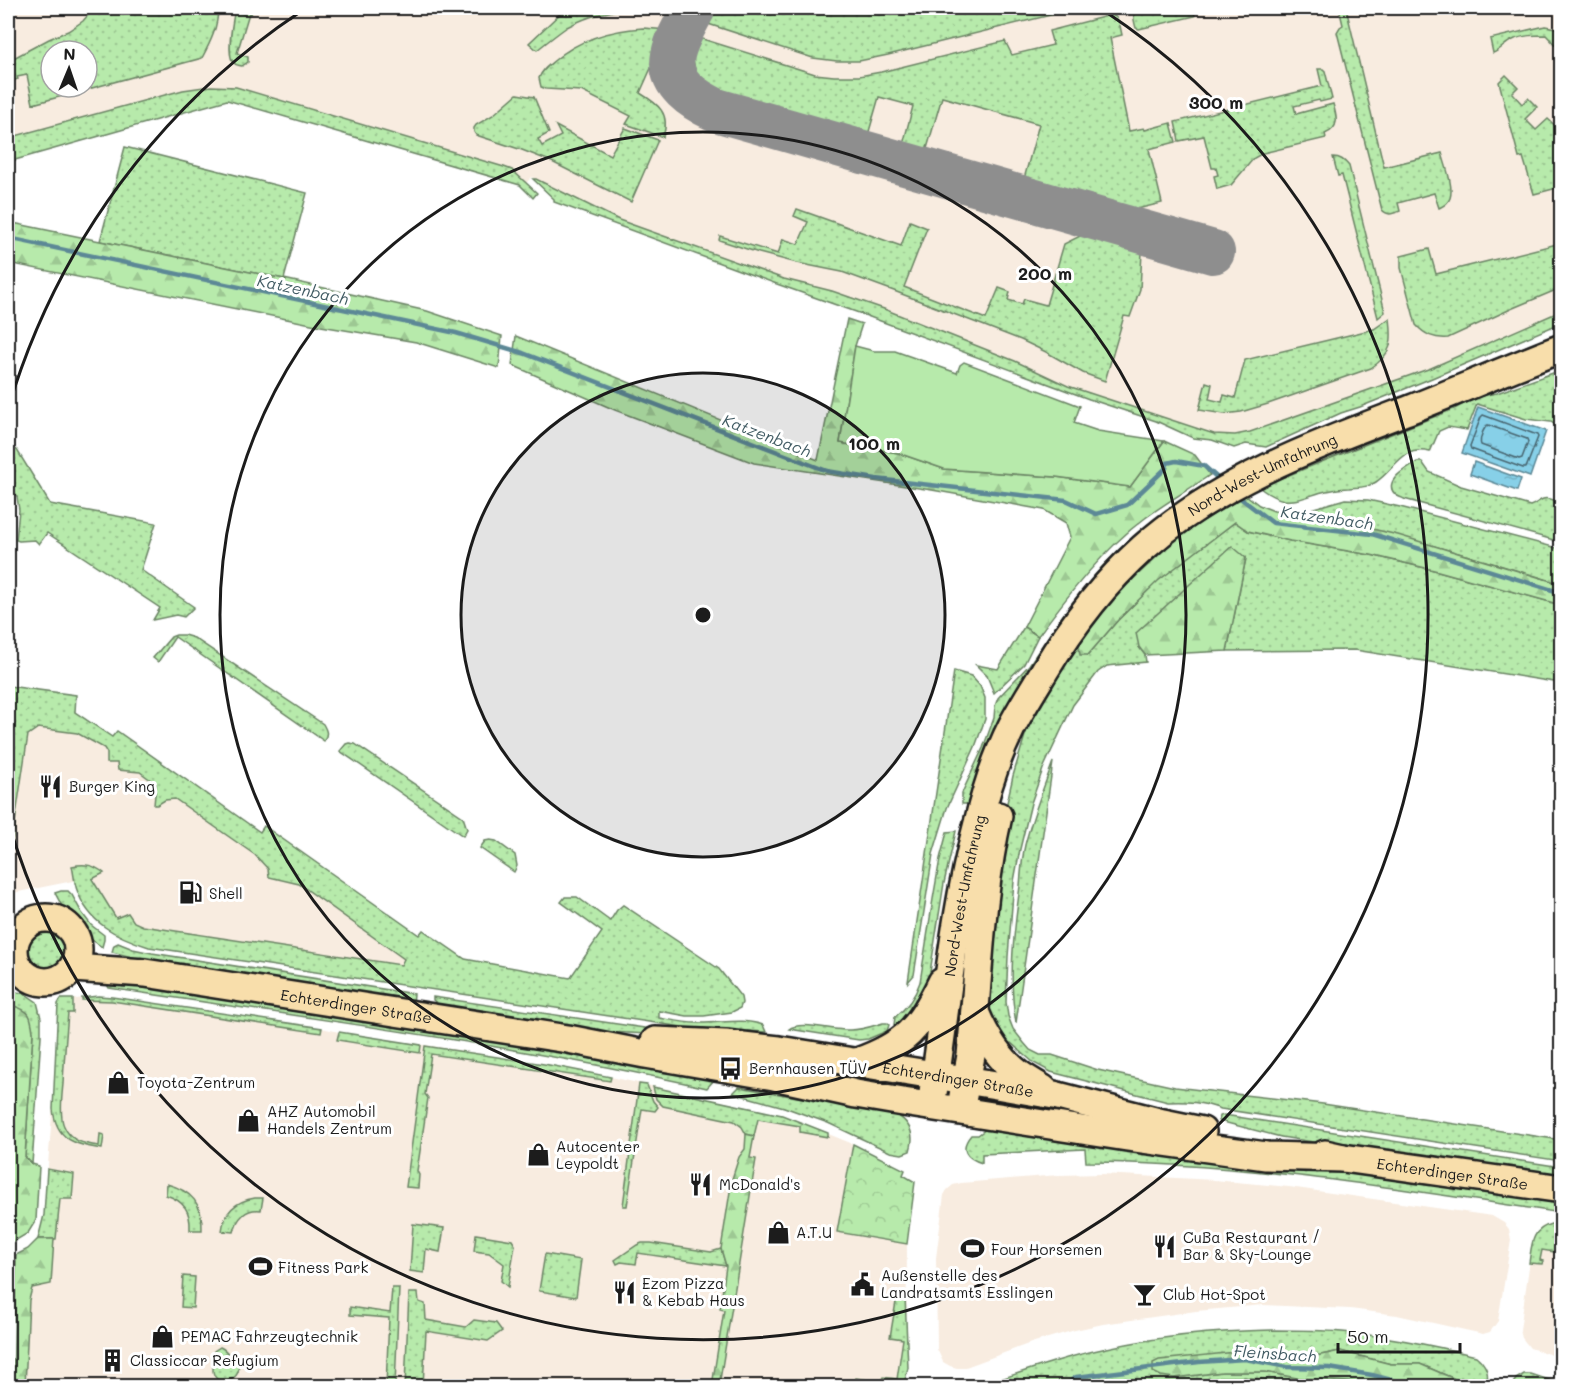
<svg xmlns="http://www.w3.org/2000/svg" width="1569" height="1394" font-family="Mali,sans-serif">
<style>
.built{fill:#f8ece0;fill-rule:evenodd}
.grass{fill:url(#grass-dots);stroke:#6a8364;stroke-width:1.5;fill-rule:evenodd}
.forest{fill:url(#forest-firs);stroke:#6a8364;stroke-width:1.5}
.park{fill:url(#park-crowns);stroke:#6a8364;stroke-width:1.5}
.garden{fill:#b7eaab;stroke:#6a8364;stroke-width:1.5}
.water{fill:url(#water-ripples);stroke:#5c8896;stroke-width:1.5}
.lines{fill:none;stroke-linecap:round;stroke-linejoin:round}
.shore{stroke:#47646e;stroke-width:1.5}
.stream{stroke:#5c8896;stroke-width:4.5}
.taxiway{stroke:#8e8e8e;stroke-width:44}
.major-casing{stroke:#1c1c1c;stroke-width:32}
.major{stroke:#f8deab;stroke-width:27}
.ring{fill:none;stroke:#1c1c1c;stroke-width:3}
.labels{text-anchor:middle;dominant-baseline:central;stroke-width:6;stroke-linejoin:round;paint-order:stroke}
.street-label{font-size:15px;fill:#1c1c1c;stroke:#fff}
.poi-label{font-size:15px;fill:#1c1c1c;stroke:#fff;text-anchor:start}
.water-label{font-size:16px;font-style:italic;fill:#415b63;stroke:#fff}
.centre{fill:#1c1c1c;stroke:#fff;stroke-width:3}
.ring-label{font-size:18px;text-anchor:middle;font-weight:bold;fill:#1c1c1c;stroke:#fff;stroke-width:6;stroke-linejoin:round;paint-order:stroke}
</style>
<defs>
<pattern id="grass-dots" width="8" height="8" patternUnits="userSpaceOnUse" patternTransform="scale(1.5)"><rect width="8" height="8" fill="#b7eaab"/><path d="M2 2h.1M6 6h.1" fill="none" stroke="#9dc893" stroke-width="1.8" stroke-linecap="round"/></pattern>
<pattern id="forest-firs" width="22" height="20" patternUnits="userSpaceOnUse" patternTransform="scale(1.5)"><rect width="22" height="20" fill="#b7eaab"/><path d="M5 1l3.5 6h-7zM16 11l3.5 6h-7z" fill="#9dc893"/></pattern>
<pattern id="park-crowns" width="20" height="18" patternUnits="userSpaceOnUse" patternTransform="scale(1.5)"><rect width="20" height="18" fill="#b7eaab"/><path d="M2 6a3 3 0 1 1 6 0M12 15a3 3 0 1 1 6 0" fill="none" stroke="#9dc893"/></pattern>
<pattern id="water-ripples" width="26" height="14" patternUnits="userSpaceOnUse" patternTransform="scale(1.5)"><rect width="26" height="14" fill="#87d0e8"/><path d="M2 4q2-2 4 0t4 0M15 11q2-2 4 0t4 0" fill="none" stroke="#74b2c6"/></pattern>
</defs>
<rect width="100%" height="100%" fill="#fff"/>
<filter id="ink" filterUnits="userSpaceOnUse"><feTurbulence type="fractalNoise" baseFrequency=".0167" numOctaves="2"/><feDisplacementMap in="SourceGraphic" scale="12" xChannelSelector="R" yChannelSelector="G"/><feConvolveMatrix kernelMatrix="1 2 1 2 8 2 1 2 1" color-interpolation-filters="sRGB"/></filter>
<g filter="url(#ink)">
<g class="built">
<path d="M8,8H1561V322L1477,357L1469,363L1237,444L1079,392L556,199L532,177L526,183L226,97L8,158ZM51,51H87V87H51Z"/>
<path d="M8,706L59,713L416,959L414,984L129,936L83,879L8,894Z"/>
<path d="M98,996L112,997L322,1028L339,1032L458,1050L611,1077L782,1115L853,1144L905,1170L903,1175L915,1182L907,1244L906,1386H18L23,1259L42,1241L61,1001Z"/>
<path d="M1102,1174L1214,1180L1289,1187L1492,1216L1504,1223L1509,1229L1511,1240L1498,1321L1490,1332L1483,1334L1397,1315L1350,1309L1263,1305L1196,1311L1103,1324L1075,1330L1031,1343L963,1368H957L950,1366L943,1362L937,1349L936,1258L944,1195L947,1190L953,1185L961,1183L1059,1175Z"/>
<path d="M1551,1224L1561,1226V1358L1530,1348L1522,1338L1520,1330L1533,1239L1537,1232L1543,1226Z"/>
</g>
<g class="grass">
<path d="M94,8H218C218,27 211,41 202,58L33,104L27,75L17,77L18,79L8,82V61L49,39L68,31L83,21ZM51,51H87V87H51Z"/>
<path d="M235,8H253L251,14L249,13L237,53L248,57V62L242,66C238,65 236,66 233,62C226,53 233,20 235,8Z"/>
<path d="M566,8H640C615,9 590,15 567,27C557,34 547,42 537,50L529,43Z"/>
<path d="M709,8H836L849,12L865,8H1079L888,55L859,61H837L813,58L702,22Z"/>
<path d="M1143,8H1193L1195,16L1139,29L1136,28C1133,18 1131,10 1143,8Z"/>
<path d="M1339,8H1346L1384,167L1442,153C1445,164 1454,187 1450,198C1448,204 1443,206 1439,208L1434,193L1398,203L1400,211C1392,214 1388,216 1382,210L1337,32L1340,27L1343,25Z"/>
<path d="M1111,15C1120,17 1120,27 1122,35L1110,38L1129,131L1144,128L1145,130L1171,123L1176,142L1149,149L1162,203L1133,210L1024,179L1039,124L942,97L926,152L903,145L913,106L879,97L868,135L730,93L700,81C692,67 691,53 696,37L815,74L834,76H859L881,72L1005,41L1012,55L1053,45L1049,31Z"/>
<path d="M1545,26L1556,28L1561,32V51L1546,35C1535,35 1523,35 1513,40C1505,43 1501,50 1493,53L1490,39Z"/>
<path d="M643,28L668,30L640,93C658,104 671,113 663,137L626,124L631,116L581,91L546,89L541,87L539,78C542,70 548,66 555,60C580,39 610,30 643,28Z"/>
<path d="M1318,69H1323L1325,71L1332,99L1320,102L1319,100L1294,106L1296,114L1333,104C1337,117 1340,128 1325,134L1326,138L1263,153L1254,158L1231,185L1217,189L1214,176L1218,175L1216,168H1212L1204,136L1179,141L1175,122L1322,86Z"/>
<path d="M1506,75L1518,87L1512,93L1522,104L1528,98L1537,107L1525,119L1536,130L1548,119L1561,131V187L1534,194L1523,157L1519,158L1499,82Z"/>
<path d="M211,86L236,87L504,167L512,170L537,193L533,198L520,185L227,100L8,162V138L183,90Z"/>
<path d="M517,94L534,97L549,133L538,139L542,146L561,136L556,126L610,155L625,128L658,140L631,202L550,161L522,150L476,135L474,132V128L476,125L493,115Z"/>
<path d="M125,147L307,193L284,279L100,241Z"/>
<path d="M1333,157C1340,157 1344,160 1349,166L1385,312L1378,318L1342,175L1338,176Z"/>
<path d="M533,179H536L619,220L784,279L832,291L884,309L1015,361L1068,386L1214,434L1235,435L1250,432L1431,368L1561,311V323L1432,378L1360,407L1341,413L1266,447L1246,444L1234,448L1212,440L1193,438L1156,421L1089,399L859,313L774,283L554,202V199Z"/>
<path d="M797,209L901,246L910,221L927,228L904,287L986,319L999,288L1010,292L1008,300L1022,304L1024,299L1046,305L1064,244L1082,235L1142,252L1140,289L1130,317L1124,316L1105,381L1083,373L1046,352L1021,340L894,291L842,272L797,263L759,253L719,240L720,236L778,254L783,239L798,244L808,222L794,216Z"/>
<path d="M1561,243V288L1513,308L1448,338C1434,339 1425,335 1416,325L1401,268V256L1429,249L1436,274Z"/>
<path d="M1390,318C1393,343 1392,354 1371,368L1268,404L1241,412L1224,414L1199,410L1206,382L1212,384L1209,399L1222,402L1224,395L1235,398L1245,360L1374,329Z"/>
<path d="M1561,370V431L1558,427L1551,422L1526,419L1477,404L1467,430L1448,427L1439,431L1430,452C1401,445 1396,469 1376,482C1367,488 1359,487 1349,488C1341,488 1333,490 1326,491C1312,494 1299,502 1284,500C1275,498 1266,493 1259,487L1456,408C1469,400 1482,395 1497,393Z"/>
<path d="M8,445L17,450L50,504L156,523L141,570L194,607L184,617L176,615L153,620L160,608L47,533L39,544L35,540L19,541L16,540L19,510L17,497L8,478Z"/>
<path d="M1417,462H1422L1429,472L1461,486L1530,506C1536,504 1538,501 1543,499C1548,497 1556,501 1561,502V542L1404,499C1401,497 1397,497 1395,494C1382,481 1408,467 1417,462Z"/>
<path d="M1197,490L1200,493L1138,539L970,804H962V793L983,748L994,718L995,706L998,698L1029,665L1063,615L1102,567L1121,548L1151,523Z"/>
<path d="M1345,499L1368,500L1400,507L1561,549V584C1475,557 1388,531 1300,512Z"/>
<path d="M1235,522L1248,531L1290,541L1371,555L1438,571L1561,605V683L1355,650L1227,651L1246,558L1139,647L1145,655L1146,662L1107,666L1098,672L1073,705L1043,769L1031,803L1020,849L1014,881L1008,956L1006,1002L1008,1016L1013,1029L1024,1043L1030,1050L1040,1055H1052L1098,1070L1175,1087L1323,1104L1561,1140V1161L1221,1109C1201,1102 1188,1101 1168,1102L1051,1072L1034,1063L1011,1043L1004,1048L986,1006L1004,816L1013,776L1026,732L1042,692L1078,641L1088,655L1118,620L1158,580Z"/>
<path d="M1024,627L1038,636L1024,664L994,693L987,676L976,665L998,669Z"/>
<path d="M176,635H184L194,638L323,724C327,731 328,734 324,741L175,637L158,662L153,658L171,637Z"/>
<path d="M954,671L971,676L980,686L985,698V719L975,747L947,808L933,854L914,975L908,982Z"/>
<path d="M8,686L76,695L75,712L112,737L117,731L260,832L264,826L419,935L423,930L465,959L570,978L602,932L561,902L565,897H577L610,921L617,910L623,905L719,969L741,997L742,1003L740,1008L732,1012L704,1016H687L659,1011V1018C671,1020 684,1023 697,1023C720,1024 741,1017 763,1025L766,1032L689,1028L149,947C117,937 89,924 77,890C74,882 74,874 72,866C85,863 94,865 104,873L92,879L116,918L128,913L134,922L143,926L401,965L404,959L299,884L269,877L268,869L255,855L175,799L165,800L157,805H154L156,784L140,772L118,770L117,763H107V753L104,748L77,733L38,728L28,735L11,849L8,848V779L13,734L8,733Z"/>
<path d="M349,743L355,744L463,817L467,829L463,836L340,751L346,744Z"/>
<path d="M1053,762L1016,1023C1008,979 1014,931 1020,886C1021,872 1022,858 1025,845C1032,817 1043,789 1053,762Z"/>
<path d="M956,831L944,883L928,985L923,995L898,1028L894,1025L895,1017C907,1008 915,997 920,982L933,899L940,859L947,832Z"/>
<path d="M490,840L496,841L515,855L517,866L514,872L480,848L485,841Z"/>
<path d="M61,891H68L72,895L82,913L91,925L104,935V940L102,947L84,934L78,924L62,906L55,893Z"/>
<circle cx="47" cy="947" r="20"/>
<path d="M118,943L133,949L152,953L414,994L413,1004L140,959L112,952L114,945Z"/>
<path d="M106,977L401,1022L715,1079L707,1088C510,1044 309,1018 109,988L106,983Z"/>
<path d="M15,992L24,993L37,1002L41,1018V1036L32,1164L25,1157L33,1032L14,1006Z"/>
<path d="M98,996L112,997L322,1028L321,1033L112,1001L82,1000V998Z"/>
<path d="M433,997L706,1037L609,1032L559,1027L467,1013L439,1005L433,1000Z"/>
<path d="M61,999H73V1013H68C66,1037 64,1060 63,1084C62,1095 59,1116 64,1126C70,1141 84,1144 99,1146L100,1134L104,1135L102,1149C75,1145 56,1140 53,1109L58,1004Z"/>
<path d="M883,1023H887L889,1025L887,1031L868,1039L859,1040L789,1029C800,1020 834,1031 850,1030C862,1030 873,1026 883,1023Z"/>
<path d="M339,1032L421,1045L420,1053L337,1040Z"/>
<path d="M425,1046L544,1064L611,1077L610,1081L431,1054L425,1094L428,1098L417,1171L419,1175L418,1188L406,1187Z"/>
<path d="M639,1084L647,1085L653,1101L658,1107L655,1111L642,1109L627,1206H623Z"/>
<path d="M653,1087L782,1115L828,1133V1137L800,1132V1126L758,1119L754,1136L746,1134L742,1127L734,1121L663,1106L656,1099Z"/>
<path d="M739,1087L895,1114C910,1122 915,1135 910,1151L902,1154L890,1152L828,1123L784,1107L733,1093Z"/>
<path d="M1224,1115L1561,1167V1180L1281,1137L1219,1121L1220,1116Z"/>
<path d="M987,1123L1406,1177L1561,1201V1213C1404,1189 1246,1163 1086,1162L1085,1149L982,1154V1163C966,1158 959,1149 971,1135H978L986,1129Z"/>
<path d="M47,1169L74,1174L72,1199H60L56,1239H38L44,1215Z"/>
<path d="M167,1184C192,1191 203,1204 202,1230H190C191,1211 184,1201 166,1195Z"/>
<path d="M255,1198H263L261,1210C246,1208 237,1218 234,1232L222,1231C224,1212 236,1201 255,1198Z"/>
<path d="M413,1224L444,1228L440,1252L426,1249L424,1273L410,1271Z"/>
<path d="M1551,1224L1561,1226V1253L1542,1250L1540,1260L1543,1261L1542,1264L1529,1263C1532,1244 1531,1230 1551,1224Z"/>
<path d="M476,1234L512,1240L515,1245L508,1287L501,1281L504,1264L489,1253L474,1251Z"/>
<path d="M642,1243H651L711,1252L721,1249L726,1266L638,1253L636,1264L621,1262L617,1264L615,1260L637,1245Z"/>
<path d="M545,1254L581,1260L576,1297L539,1291Z"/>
<path d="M183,1276L195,1277L193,1308L181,1307Z"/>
<path d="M392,1288H399L395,1386H386L389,1318L350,1315V1307L390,1313Z"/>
<path d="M409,1293H418L419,1302L425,1304L426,1320L466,1327L474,1320L496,1323L502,1331L488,1341L426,1331L423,1386H405Z"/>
<path d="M905,1296L908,1368L905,1380L899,1386H841V1383L855,1385L856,1378L882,1382L883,1377L897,1379L903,1339L890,1337L896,1302Z"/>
<path d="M1272,1330C1295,1330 1319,1330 1342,1332C1388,1336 1432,1345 1476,1356C1487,1365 1489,1373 1487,1386H1478L1464,1383L1420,1364H1391L1340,1351L1297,1360L1258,1353L1174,1378L1222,1372H1265L1297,1378L1360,1383L1378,1386H1316L1242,1377H1223L1170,1386H980C1022,1372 1064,1357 1107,1348C1161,1336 1216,1331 1272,1330Z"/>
<path d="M220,1347C225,1349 227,1352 230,1356C233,1359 235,1361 237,1364C245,1378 216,1391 213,1371C213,1365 214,1357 214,1351Z"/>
<path d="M1524,1374H1531L1561,1384V1386H1511L1516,1379Z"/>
</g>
<g class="forest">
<path d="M8,222L284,279L427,311L502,336L499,368L416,342L321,326L8,263Z"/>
<path d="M847,319L862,324L855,346L840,443L898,453L944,469L1056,477L1130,487L1164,441L1195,455L1210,475C1188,490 1165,503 1144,519C1104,549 1068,595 1038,636L1024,627L1070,537L1066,523L1044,510L932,490L754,463L615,410L512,365L516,336L818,460Z"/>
<path d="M1246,495L1259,505L1274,511L1300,512L1398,535L1561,584V605L1438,571L1371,555L1290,541L1248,531L1235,522L1158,581L1118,620L1088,655H1080L1078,641L1111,600L1181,534Z"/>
<path d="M1232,546L1246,558L1227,651L1145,655L1139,647L1136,633Z"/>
<path d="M14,1006C30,1011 31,1015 33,1032L25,1157L32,1164L39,1166L36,1220L28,1233L13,1242H8V1126Z"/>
<path d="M746,1134L754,1136L750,1158L756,1159L719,1386H712L724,1310L720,1309L726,1266L721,1249L732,1179L739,1157L745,1149Z"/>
<path d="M38,1239H54L51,1284L32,1288L29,1300L25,1386H13L16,1255L28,1249Z"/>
<path d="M1340,1351L1391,1364H1420L1464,1383L1478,1386H1378L1360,1383L1297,1378L1265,1372H1222L1174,1378L1161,1376L1153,1372V1363L1159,1360L1236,1352L1258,1353L1297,1360Z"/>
</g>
<path class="park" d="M853,1144L905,1170L903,1175L915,1182L907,1244L837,1232Z"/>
<path class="garden" d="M855,346L874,351H895L957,373L960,365L964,362L1080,406L1074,423L1098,431L1164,441L1130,487L1056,477L944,469L898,453L840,443Z"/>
<g class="water">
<path d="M1478,407L1546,431L1530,477L1462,453Z"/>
<path d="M1474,462L1521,479L1517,491L1470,474Z"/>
</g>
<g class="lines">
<g class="shore">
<path d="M1483,415L1537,435L1538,437L1526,468H1523L1471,449L1470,446L1481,417Z"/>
<path d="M1488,425L1527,439L1528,442L1522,458L1519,459L1481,445C1479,440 1483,428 1488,425Z"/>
</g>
<g class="stream">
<path d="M8,238L456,333L523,353L827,471L876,479L1066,500L1096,514L1127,505L1166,468L1167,463L1176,461L1204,466L1222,482"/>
<path d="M1235,494L1273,523L1372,534L1562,593"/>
<path d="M1064,1386L1076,1377L1199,1362L1245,1359L1287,1367L1329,1368L1372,1375L1415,1386"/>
</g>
<path class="taxiway" d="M694,8C687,22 676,39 673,55C667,84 695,100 716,110L1213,252"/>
<defs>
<g id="major">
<circle cx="46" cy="950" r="32"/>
<path id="s1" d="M73,968L145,973L568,1039L645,1054L774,1076L856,1094L903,1102L1127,1137L1266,1156L1343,1158"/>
<path d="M975,1012C984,1034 999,1059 1019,1074C1026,1079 1035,1084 1043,1089"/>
<path id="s2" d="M655,1041L725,1044L779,1050L996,1085L1054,1095L1163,1123L1202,1131"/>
<path d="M857,1062C905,1045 920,1028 942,982"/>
<path d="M963,1096C965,1083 969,1069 971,1055C979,975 980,895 998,816"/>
<path id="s3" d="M931,1106C946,1012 953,916 978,823C986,790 997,756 1012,726C1022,707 1034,688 1045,670C1072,625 1104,583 1143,548C1219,480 1317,445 1411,409C1461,389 1511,368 1562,348"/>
<path id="s4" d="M1325,1154L1343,1158L1562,1189"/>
</g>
</defs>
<use href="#major" class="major-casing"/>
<use href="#major" class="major"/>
</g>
</g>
<circle cx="703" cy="615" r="242" fill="#1c1c1c" fill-opacity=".12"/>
<g class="ring">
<circle cx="703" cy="615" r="242"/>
<circle cx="703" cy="615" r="483"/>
<path d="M8 409A725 725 0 0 1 303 10M1103 10A725 725 0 1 1 8 821"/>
</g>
<defs>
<symbol id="restaurant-bare" viewBox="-9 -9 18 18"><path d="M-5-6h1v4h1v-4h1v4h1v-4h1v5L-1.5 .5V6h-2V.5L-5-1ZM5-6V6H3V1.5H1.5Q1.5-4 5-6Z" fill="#1c1c1c" stroke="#fff" stroke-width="2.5" paint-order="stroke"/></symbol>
<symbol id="fuel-bare" viewBox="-9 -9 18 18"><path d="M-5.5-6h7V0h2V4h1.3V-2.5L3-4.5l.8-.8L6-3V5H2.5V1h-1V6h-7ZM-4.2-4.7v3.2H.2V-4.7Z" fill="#1c1c1c" stroke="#fff" stroke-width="2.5" paint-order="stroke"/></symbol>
<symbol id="bus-bare" viewBox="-9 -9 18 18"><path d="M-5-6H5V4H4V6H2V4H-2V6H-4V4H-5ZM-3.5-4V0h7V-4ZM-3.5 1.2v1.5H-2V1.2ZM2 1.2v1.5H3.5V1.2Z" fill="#1c1c1c" stroke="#fff" stroke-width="2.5" paint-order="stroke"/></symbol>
<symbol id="shop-bare" viewBox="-9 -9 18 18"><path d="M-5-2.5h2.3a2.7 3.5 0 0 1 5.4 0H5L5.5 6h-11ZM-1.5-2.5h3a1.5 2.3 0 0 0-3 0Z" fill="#1c1c1c" stroke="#fff" stroke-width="2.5" paint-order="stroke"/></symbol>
<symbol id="stadium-bare" viewBox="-9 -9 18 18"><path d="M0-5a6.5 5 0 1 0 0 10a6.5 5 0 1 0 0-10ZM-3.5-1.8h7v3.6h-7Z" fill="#1c1c1c" stroke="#fff" stroke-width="2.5" paint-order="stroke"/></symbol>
<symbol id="civic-bare" viewBox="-9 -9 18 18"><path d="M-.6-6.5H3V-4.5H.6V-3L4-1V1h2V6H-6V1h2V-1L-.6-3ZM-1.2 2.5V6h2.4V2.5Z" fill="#1c1c1c" stroke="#fff" stroke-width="2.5" paint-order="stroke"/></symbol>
<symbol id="bar-bare" viewBox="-9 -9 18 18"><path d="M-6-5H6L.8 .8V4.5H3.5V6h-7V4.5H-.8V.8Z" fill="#1c1c1c" stroke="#fff" stroke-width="2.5" paint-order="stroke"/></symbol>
<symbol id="building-bare" viewBox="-9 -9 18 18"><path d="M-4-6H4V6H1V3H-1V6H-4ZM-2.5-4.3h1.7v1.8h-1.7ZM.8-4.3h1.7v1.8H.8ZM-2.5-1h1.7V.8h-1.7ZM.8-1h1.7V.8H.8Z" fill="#1c1c1c" stroke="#fff" stroke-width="2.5" paint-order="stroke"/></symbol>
</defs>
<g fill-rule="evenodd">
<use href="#restaurant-bare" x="34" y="770" width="33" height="33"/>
<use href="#fuel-bare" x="174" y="876" width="33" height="33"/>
<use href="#bus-bare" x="714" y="1052" width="33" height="33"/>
<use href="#shop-bare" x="102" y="1066" width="33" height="33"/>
<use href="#shop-bare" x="232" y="1104" width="33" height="33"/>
<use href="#shop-bare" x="522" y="1138" width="33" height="33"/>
<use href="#restaurant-bare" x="684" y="1168" width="33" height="33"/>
<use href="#shop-bare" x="762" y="1216" width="33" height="33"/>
<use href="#restaurant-bare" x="1148" y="1230" width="33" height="33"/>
<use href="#stadium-bare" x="956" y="1232" width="33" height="33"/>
<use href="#stadium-bare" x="244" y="1250" width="33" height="33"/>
<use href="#civic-bare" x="846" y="1268" width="33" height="33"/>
<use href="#restaurant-bare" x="608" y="1276" width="33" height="33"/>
<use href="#bar-bare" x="1128" y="1278" width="33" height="33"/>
<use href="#shop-bare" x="146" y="1320" width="33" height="33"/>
<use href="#building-bare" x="96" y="1344" width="33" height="33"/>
</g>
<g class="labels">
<g class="street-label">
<text stroke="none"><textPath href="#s3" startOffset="753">Nord-West-Umfahrung</textPath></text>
<text stroke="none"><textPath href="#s3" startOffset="213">Nord-West-Umfahrung</textPath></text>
<text stroke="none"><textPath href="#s1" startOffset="286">Echterdinger Straße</textPath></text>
<text stroke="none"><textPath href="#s2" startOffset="306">Echterdinger Straße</textPath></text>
<text stroke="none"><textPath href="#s4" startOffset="129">Echterdinger Straße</textPath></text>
</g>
<g class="poi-label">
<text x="69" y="786">Burger King</text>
<text x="209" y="893">Shell</text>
<text x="749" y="1068">Bernhausen TÜV</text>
<text x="137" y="1082">Toyota-Zentrum</text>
<text x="267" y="1111">AHZ Automobil<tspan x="267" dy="17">Handels Zentrum</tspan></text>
<text x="556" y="1146">Autocenter<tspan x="556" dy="17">Leypoldt</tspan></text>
<text x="719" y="1184">McDonald's</text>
<text x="796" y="1232">A.T.U</text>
<text x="1183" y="1237">CuBa Restaurant /<tspan x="1183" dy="17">Bar &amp; Sky-Lounge</tspan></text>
<text x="991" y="1249">Four Horsemen</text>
<text x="278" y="1267">Fitness Park</text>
<text x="881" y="1275">Außenstelle des<tspan x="881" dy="17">Landratsamts Esslingen</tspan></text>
<text x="642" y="1283">Ezom Pizza<tspan x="642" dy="17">&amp; Kebab Haus</tspan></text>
<text x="1163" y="1294">Club Hot-Spot</text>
<text x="181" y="1336">PEMAC Fahrzeugtechnik</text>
<text x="130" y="1360">Classiccar Refugium</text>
</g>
<g class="water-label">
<text transform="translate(303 289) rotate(12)">Katzenbach</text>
<text transform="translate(767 435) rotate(21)">Katzenbach</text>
<text transform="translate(1327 517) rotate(8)">Katzenbach</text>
<text transform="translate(1275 1353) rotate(4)">Fleinsbach</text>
</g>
</g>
<circle cx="703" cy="615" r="9" class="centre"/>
<g class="ring-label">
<text x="1216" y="109">300 m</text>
<text x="1045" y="280">200 m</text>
<text x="874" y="450">100 m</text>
</g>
<rect width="1569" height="1394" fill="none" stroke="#fff" stroke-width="30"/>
<rect x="15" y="15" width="1539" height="1364" fill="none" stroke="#1c1c1c" stroke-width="2" filter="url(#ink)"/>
<g transform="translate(69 69) rotate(2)"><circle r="28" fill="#ffffff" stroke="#a4a4a4" stroke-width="1.5"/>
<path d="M0-4.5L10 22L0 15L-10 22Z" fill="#1c1c1c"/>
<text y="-9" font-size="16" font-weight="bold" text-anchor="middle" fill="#1c1c1c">N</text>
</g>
<path d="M1338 1343v9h122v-9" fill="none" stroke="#1c1c1c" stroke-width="3"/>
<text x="1347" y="1343" font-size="18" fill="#1c1c1c" stroke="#ffffff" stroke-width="4.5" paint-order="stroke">50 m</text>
</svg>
